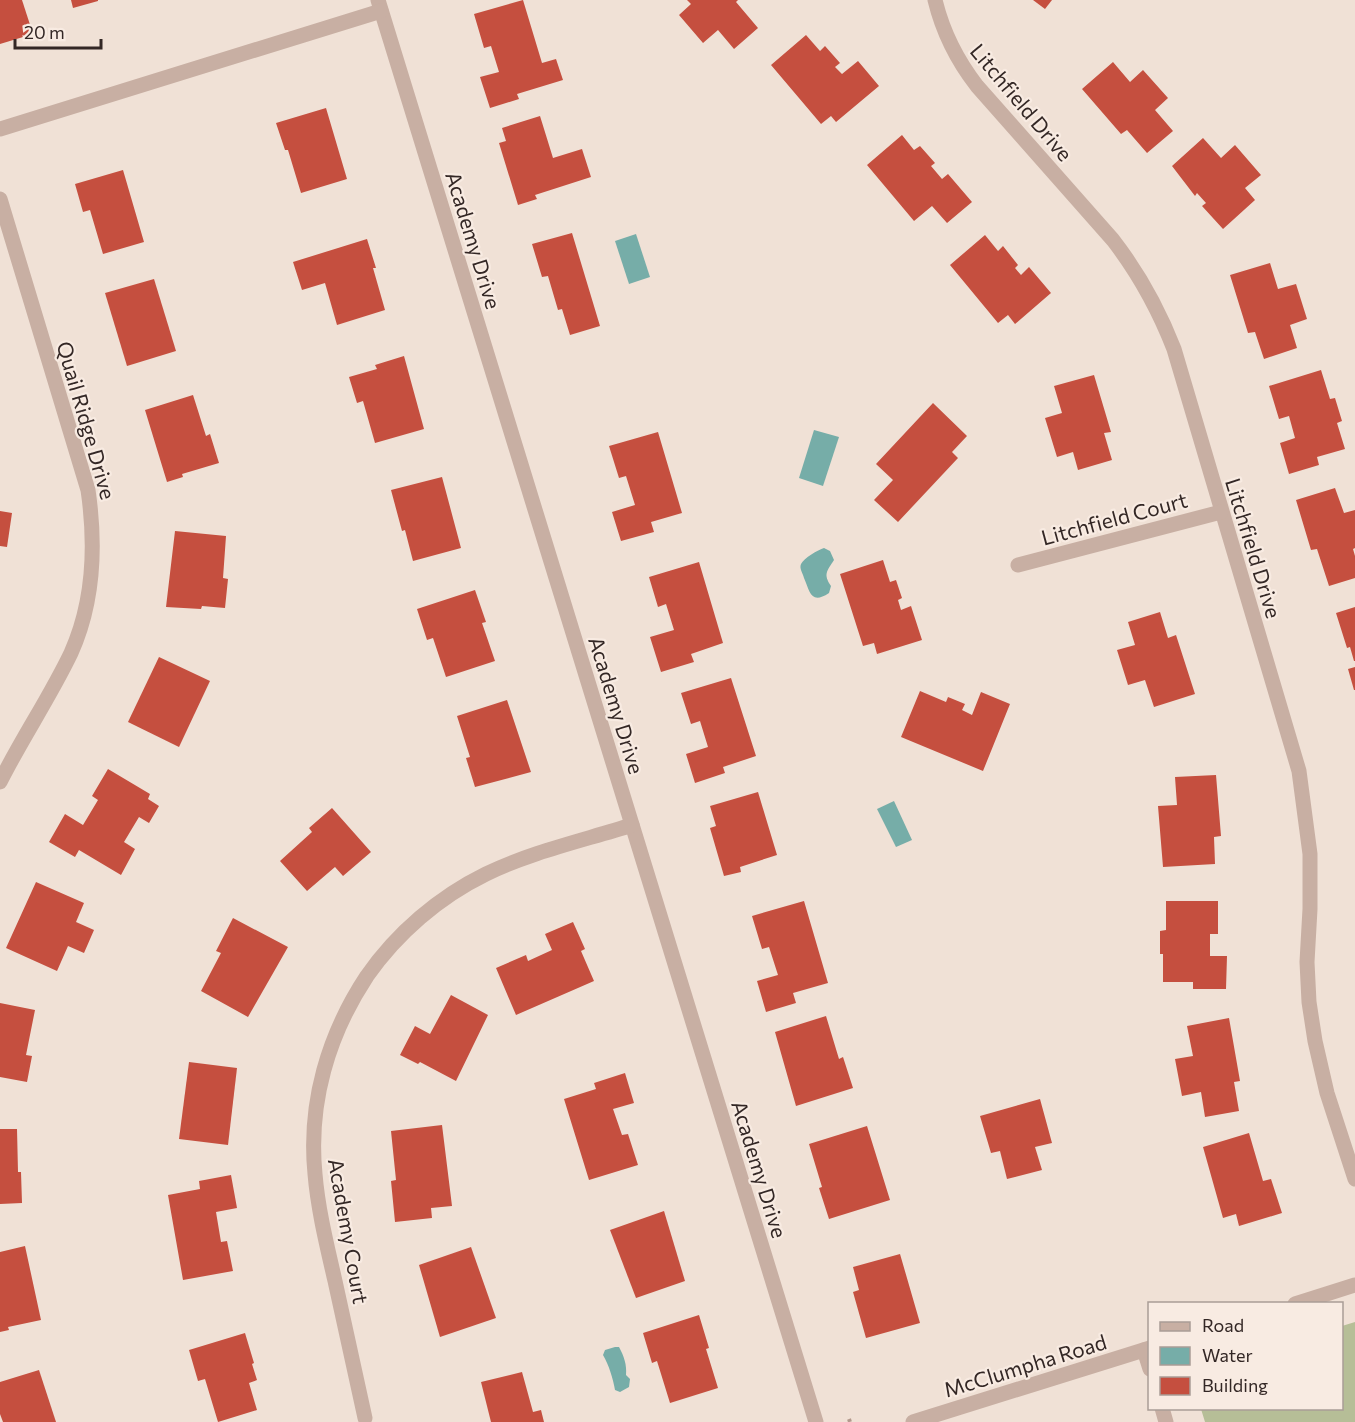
<svg xmlns="http://www.w3.org/2000/svg" width="1355" height="1422" font-family="Commissioner,sans-serif">
<style>
.green{fill:#b6be97}
.water{fill:#76ada8}
.building{fill:#c54f3f}
.lines{fill:none;stroke-linecap:round;stroke-linejoin:round}
.path{stroke:#b3998d;stroke-width:4;stroke-dasharray:3 3;stroke-linecap:butt}
.minor{stroke:#c8afa3;stroke-width:15}
.labels{text-anchor:middle;dominant-baseline:central;stroke-width:4.5;stroke-linejoin:round;paint-order:stroke}
.street-label{font-size:21px;fill:#332725;stroke:#f8ebe2}
</style>
<rect width="100%" height="100%" fill="#f0e1d6"/>
<path class="green" d="M1355,1322V1422H1205L1201,1409L1342,1408V1326Z"/>
<g class="water">
<path d="M636,234L650,277L629,284L615,241Z"/>
<path d="M814,430L839,437L823,486L799,478Z"/>
<path d="M824,548L830,551L834,560C827,571 823,574 831,586L829,593C811,605 810,592 804,578C803,573 799,569 801,564C804,558 818,550 824,548Z"/>
<path d="M894,801L912,840L896,847L877,809Z"/>
<path d="M615,1347H619C624,1356 627,1365 626,1375L630,1379L629,1387L620,1392L615,1390C613,1379 609,1365 603,1355L605,1350Z"/>
</g>
<g class="building">
<path d="M0,0H22L33,34L0,44Z"/>
<path d="M71,0H98V1L73,8Z"/>
<path d="M523,0L542,63L556,59L563,80L517,94L519,99L490,108L480,77L499,72L491,46L484,48L474,14Z"/>
<path d="M687,0H738L736,2L758,28L734,49L718,30L703,43L679,15L691,4Z"/>
<path d="M1033,0H1052L1045,9Z"/>
<path d="M806,35L820,51L825,46L840,63L835,67L842,74L858,61L879,86L836,122L831,116L821,124L771,65Z"/>
<path d="M1113,62L1130,82L1143,70L1168,98L1155,110L1173,131L1147,153L1127,130L1121,134L1082,89Z"/>
<path d="M326,108L347,179L301,193L288,150H285L276,123Z"/>
<path d="M540,116L553,158L582,149L591,177L535,195L537,199L518,205L499,143L506,141L502,128Z"/>
<path d="M902,135L914,150L920,146L935,163L931,166L942,179L948,174L972,202L947,223L932,206L914,221L867,165Z"/>
<path d="M1203,138L1221,158L1235,145L1261,175L1245,188L1255,200L1223,229L1202,206L1206,203L1197,193L1195,196L1172,166Z"/>
<path d="M123,170L144,242L103,254L90,210L83,212L75,184Z"/>
<path d="M572,233L600,326L570,335L562,309L558,310L548,276L542,277L532,244Z"/>
<path d="M985,235L998,251L1003,246L1018,265L1015,268L1021,275L1029,267L1051,293L1015,324L1008,315L998,323L950,265Z"/>
<path d="M367,239L376,268H373L385,310L337,325L325,283L302,290L293,262Z"/>
<path d="M1270,263L1278,289L1296,284L1307,319L1290,325L1297,348L1264,359L1255,332L1248,333L1230,275Z"/>
<path d="M154,279L176,351L127,366L105,293Z"/>
<path d="M404,356L424,429L375,443L363,401L357,403L349,377L377,369L375,365Z"/>
<path d="M1321,370L1330,399L1335,398L1342,421L1337,423L1345,449L1317,457L1319,465L1289,474L1280,443L1295,438L1289,416L1279,419L1269,386Z"/>
<path d="M1094,375L1111,432L1104,433L1112,460L1078,470L1073,452L1057,457L1045,418L1062,413L1054,386Z"/>
<path d="M193,395L206,436L210,434L219,463L182,474L183,477L167,482L145,410Z"/>
<path d="M933,403L967,436L952,452L958,458L898,522L874,500L893,480L876,464Z"/>
<path d="M658,432L682,513L651,522L654,532L621,541L612,512L635,505L626,476L619,478L609,446Z"/>
<path d="M442,477L461,548L413,561L405,530L402,531L391,490Z"/>
<path d="M1335,488L1344,513L1355,510V548L1353,549L1355,556V578L1329,586L1317,549L1311,550L1296,500Z"/>
<path d="M0,511L12,513L7,547L0,546Z"/>
<path d="M175,531L226,536L223,578L228,579L225,608L202,606L201,609L166,607Z"/>
<path d="M883,560L890,582L896,580L902,598L898,600L901,610L911,606L922,640L877,654L874,643L863,646L840,574Z"/>
<path d="M699,562L723,643L691,654L694,662L661,672L650,637L674,630L666,604L658,607L649,577Z"/>
<path d="M475,590L486,622L482,623L495,661L446,677L433,638L427,640L417,609Z"/>
<path d="M1355,607V661H1354L1350,647L1347,648L1336,613Z"/>
<path d="M1160,612L1168,638L1176,635L1195,694L1154,707L1145,680L1128,685L1117,650L1135,645L1128,622Z"/>
<path d="M159,657L210,681L179,747L128,722Z"/>
<path d="M1355,667V690H1354L1348,669Z"/>
<path d="M731,678L756,756L723,767L725,773L695,783L686,754L708,747L700,721L691,724L681,693Z"/>
<path d="M920,691L946,702L948,697L965,704L962,710L972,715L981,692L1010,704L983,771L901,737Z"/>
<path d="M507,700L531,772L475,787L466,758L470,757L457,716Z"/>
<path d="M108,769L150,794L148,799L159,806L149,823L139,817L124,842L135,849L121,875L79,850L75,857L49,842L65,814L83,825L98,800L92,796Z"/>
<path d="M1216,775L1221,836L1214,837L1215,864L1163,867L1158,806L1177,805L1175,777Z"/>
<path d="M758,792L777,855L740,867L741,872L724,876L710,828L716,826L710,806Z"/>
<path d="M332,808L371,852L343,876L335,867L307,891L280,861L312,832L309,828Z"/>
<path d="M36,882L84,903L76,922L94,930L84,953L68,946L57,971L6,948Z"/>
<path d="M804,901L828,983L793,993L796,1003L766,1012L757,981L778,975L769,947L762,949L752,916Z"/>
<path d="M1166,901H1218V934H1210V956H1227L1226,989H1193V982H1163V954H1160V931L1166,930Z"/>
<path d="M233,918L288,947L248,1017L201,991L221,953L216,951Z"/>
<path d="M573,922L585,949L581,951L594,981L516,1015L496,968L526,955L528,961L552,950L545,934Z"/>
<path d="M451,995L488,1015L456,1081L420,1062L418,1064L400,1055L415,1026L430,1034Z"/>
<path d="M0,1003L35,1010L26,1055L32,1056L27,1082L0,1077Z"/>
<path d="M826,1016L839,1059L843,1057L853,1088L796,1106L775,1032Z"/>
<path d="M1229,1018L1240,1081L1234,1082L1239,1111L1205,1117L1201,1092L1182,1096L1175,1059L1193,1056L1187,1026Z"/>
<path d="M189,1062L237,1068L228,1145L179,1139Z"/>
<path d="M625,1073L634,1103L613,1109L622,1135L628,1134L638,1165L589,1180L564,1099L596,1089L594,1083Z"/>
<path d="M1040,1099L1052,1143L1035,1147L1042,1170L1007,1179L1000,1151L991,1153L980,1116Z"/>
<path d="M442,1125L452,1206L431,1208L432,1218L395,1222L391,1181L396,1180L391,1131Z"/>
<path d="M867,1126L890,1200L829,1219L819,1188L822,1187L809,1144Z"/>
<path d="M0,1129H17L18,1172H21L22,1203L0,1204Z"/>
<path d="M1249,1133L1263,1181L1271,1179L1282,1213L1239,1226L1236,1214L1223,1218L1203,1147Z"/>
<path d="M231,1175L237,1208L216,1212L221,1242L227,1241L233,1271L183,1280L168,1195L200,1189L199,1181Z"/>
<path d="M664,1211L685,1281L636,1298L610,1230Z"/>
<path d="M25,1246L41,1320L8,1327L9,1330L0,1332V1252Z"/>
<path d="M471,1247L496,1318L440,1337L419,1265Z"/>
<path d="M900,1254L920,1323L866,1338L853,1292L859,1290L853,1267Z"/>
<path d="M699,1315L709,1348L706,1349L718,1388L670,1403L657,1361L652,1363L643,1333Z"/>
<path d="M245,1333L254,1363L252,1364L257,1380L249,1383L257,1410L218,1422L205,1379L198,1381L189,1350Z"/>
<path d="M39,1370L56,1422H3L0,1414V1382Z"/>
<path d="M522,1372L533,1412L541,1410L544,1422H491L481,1382Z"/>
</g>
<g class="lines">
<path class="path" d="M849,1419L850,1422"/>
<g class="minor">
<path d="M378,0L816,1422"/>
<path d="M935,0C943,33 956,59 977,86L1113,240C1140,275 1158,308 1174,349L1299,771L1310,854V909L1307,962L1309,1002L1315,1041L1327,1093L1355,1179"/>
<path d="M0,129L381,11"/>
<path d="M0,199L88,490C96,545 94,602 71,653C50,697 22,738 0,782"/>
<path d="M1018,565L1221,512"/>
<path d="M1295,1304L1355,1285"/>
<path d="M1144,1350L1150,1369"/>
<path d="M1162,1408L1166,1422"/>
<path d="M365,1418C355,1373 345,1327 335,1281C327,1246 318,1210 315,1174C308,1103 328,1035 367,976C397,933 439,897 486,874C531,852 585,840 632,825"/>
<path d="M913,1422L1150,1348"/>
</g>
</g>
<g class="labels">
<g class="street-label">
<text transform="translate(1022 102) rotate(50)">Litchfield Drive</text>
<text transform="translate(474 240) rotate(73)">Academy Drive</text>
<text transform="translate(87 420) rotate(74)">Quail Ridge Drive</text>
<text transform="translate(1114 518) rotate(-15)">Litchfield Court</text>
<text transform="translate(1254 548) rotate(73)">Litchfield Drive</text>
<text transform="translate(617 705) rotate(73)">Academy Drive</text>
<text transform="translate(760 1169) rotate(73)">Academy Drive</text>
<text transform="translate(349 1231) rotate(80)">Academy Court</text>
<text transform="translate(1025 1365) rotate(-17)">McClumpha Road</text>
</g>
</g>
<rect x="1148" y="1302" width="195" height="108" fill="#f8ebe2" stroke="#a99d96" stroke-width="1.5"/>
<rect x="1160" y="1322" width="30" height="9" fill="#c8afa3" stroke="#a99d96" stroke-width="1.5"/>
<text x="1202" y="1332" font-size="18" fill="#332725">Road</text>
<rect x="1160" y="1347" width="30" height="18" fill="#76ada8" stroke="#a99d96" stroke-width="1.5"/>
<text x="1202" y="1362" font-size="18" fill="#332725">Water</text>
<rect x="1160" y="1377" width="30" height="18" fill="#c54f3f" stroke="#a99d96" stroke-width="1.5"/>
<text x="1202" y="1392" font-size="18" fill="#332725">Building</text>
<path d="M15 39v9h86v-9" fill="none" stroke="#332725" stroke-width="3"/>
<text x="24" y="39" font-size="18" fill="#332725" stroke="#f8ebe2" stroke-width="4.5" paint-order="stroke">20 m</text>
</svg>
